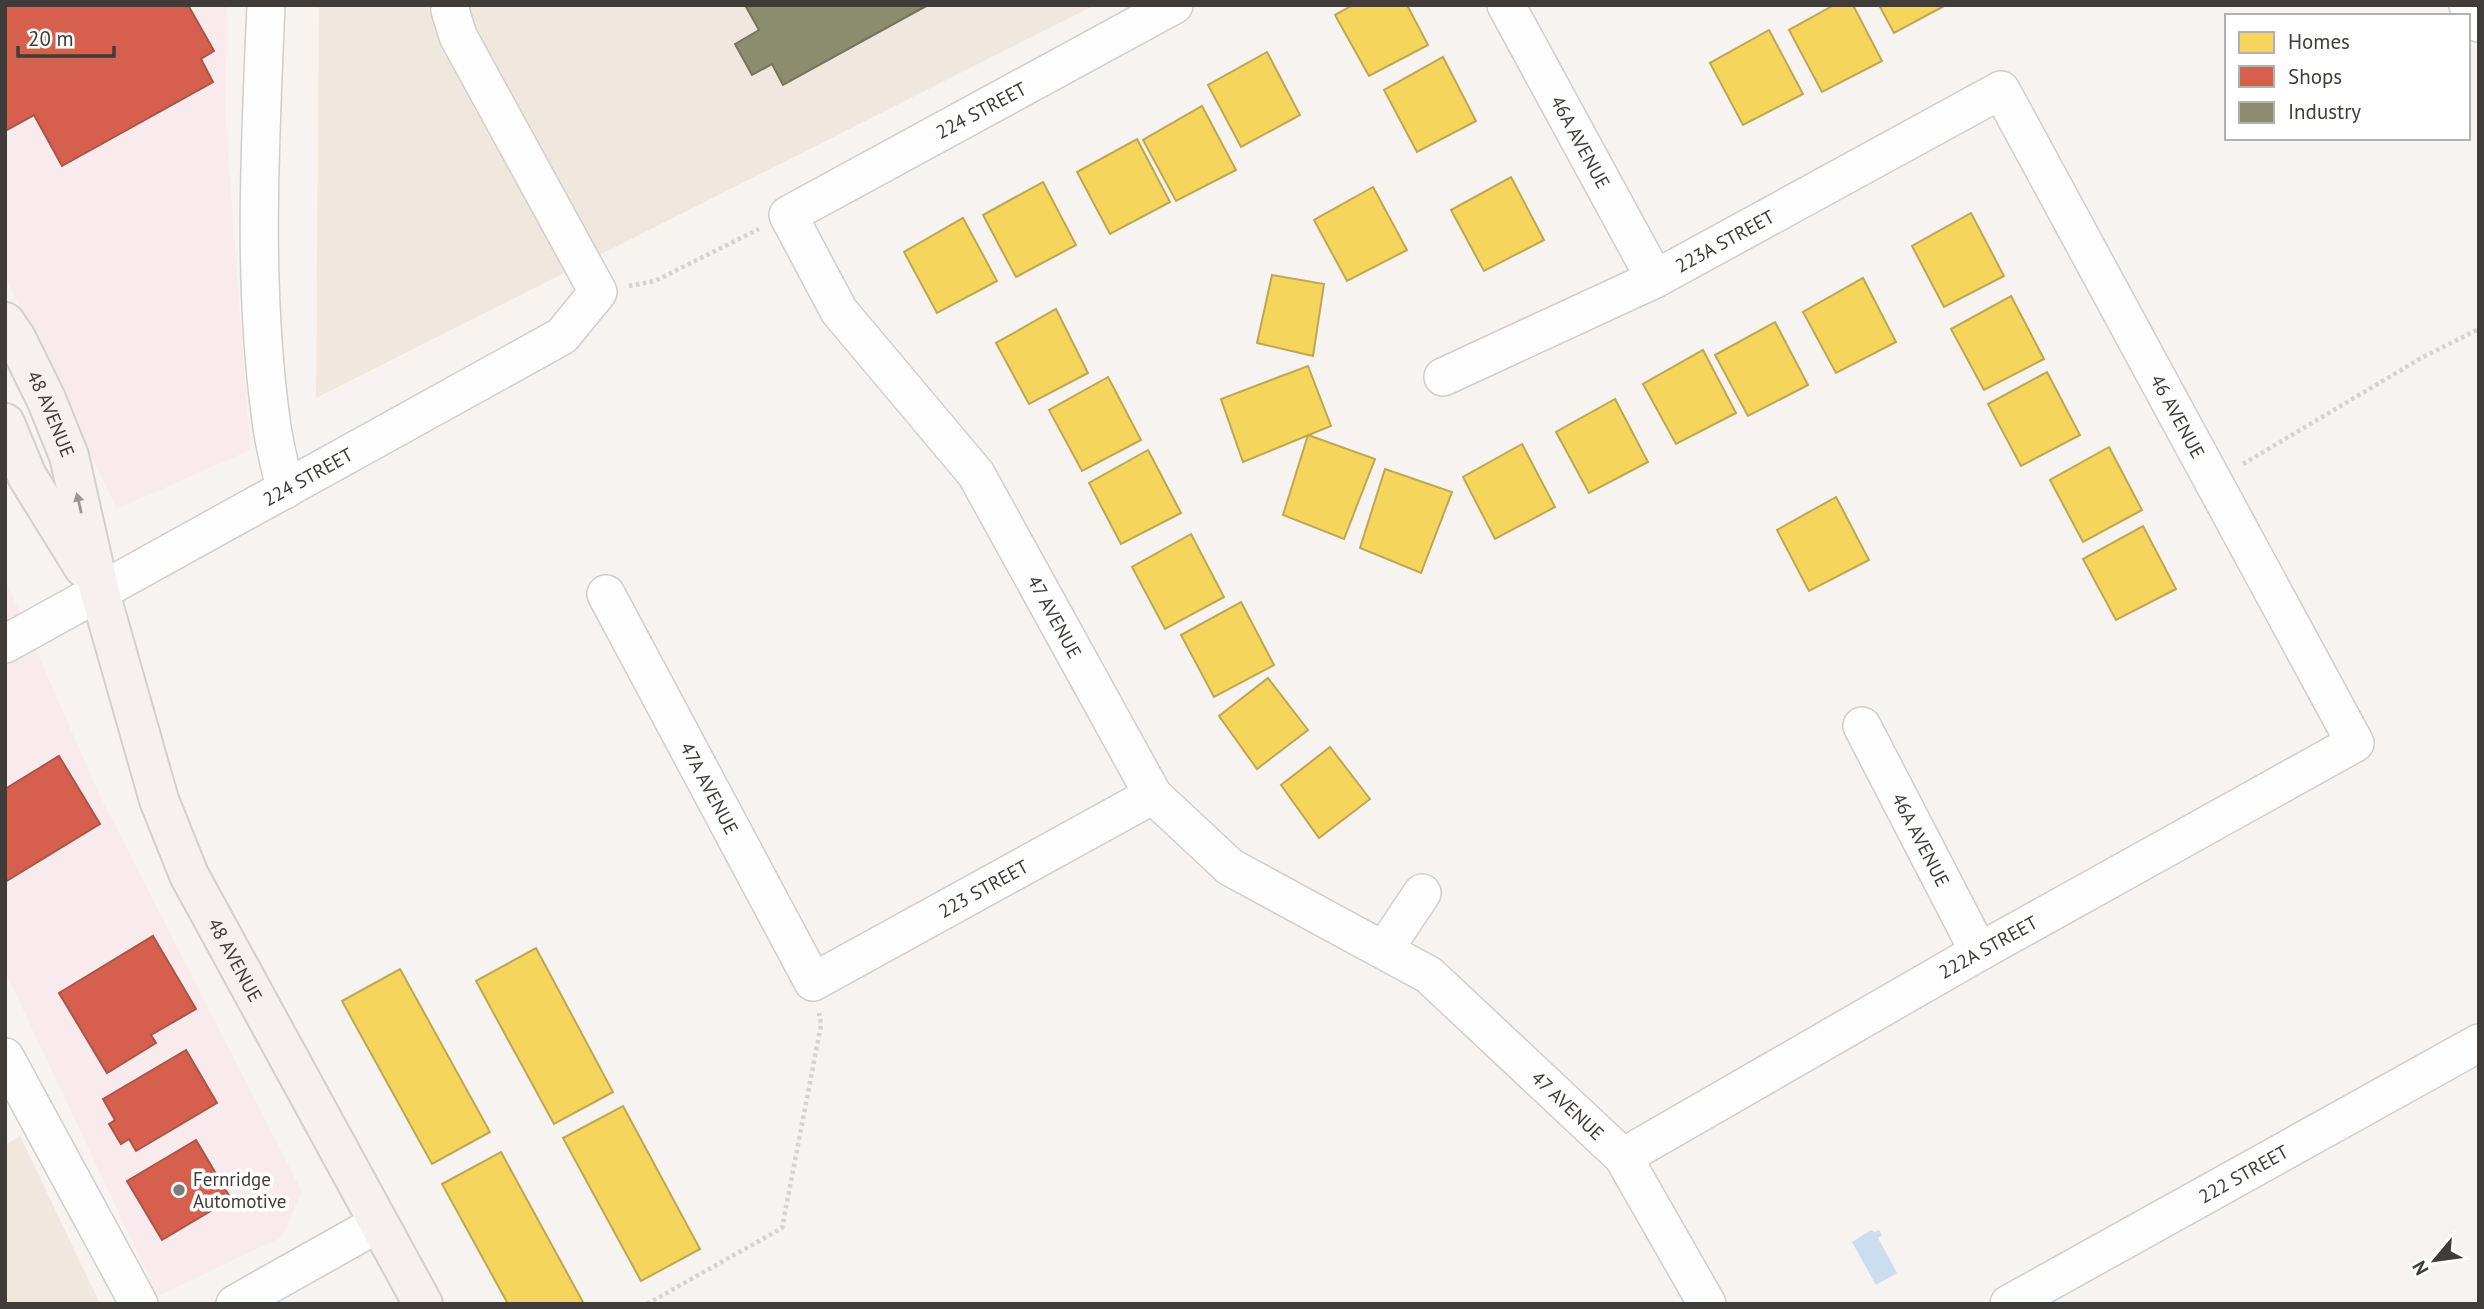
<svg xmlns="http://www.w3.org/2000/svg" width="2484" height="1309" font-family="'PT Sans',sans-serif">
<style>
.commercial{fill:#f9eaed}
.built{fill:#f0e7df}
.water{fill:#cbddef}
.homes{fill:#f6d55c;stroke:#bfa752;stroke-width:2}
.shops{fill:#d6604d;stroke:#a95547;stroke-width:2}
.industry{fill:#8c8c6e;stroke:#75745e;stroke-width:2}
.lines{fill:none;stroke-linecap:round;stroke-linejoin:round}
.minor-casing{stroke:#d0cecb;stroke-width:40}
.major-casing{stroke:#d2d0ce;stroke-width:42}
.path{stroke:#d4d3d2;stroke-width:4.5;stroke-dasharray:3.5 3.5;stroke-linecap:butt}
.minor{stroke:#fefdfd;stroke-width:37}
.major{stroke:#f6f0f0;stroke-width:38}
.oneway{fill:#9a9694}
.poi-dot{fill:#7f7c79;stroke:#fff;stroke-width:2.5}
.labels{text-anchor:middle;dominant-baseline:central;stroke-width:7;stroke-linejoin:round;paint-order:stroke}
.street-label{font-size:19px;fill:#3f3c39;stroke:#fff}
.poi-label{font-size:19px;fill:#3f3c39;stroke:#fff;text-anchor:start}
</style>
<rect width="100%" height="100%" fill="#f6f3f0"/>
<g class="commercial">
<path d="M5,5H227L225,112L250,450L117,509L5,276Z"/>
<path d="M5,579L98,792L302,1192L282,1237L158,1296L5,971Z"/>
</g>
<g class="built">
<path d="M319,5H1095L316,398Z"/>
<path d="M20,1136L100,1304H5V1145Z"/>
</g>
<path class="water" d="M1871,1230L1875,1232L1879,1230L1882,1235L1878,1238L1897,1273L1876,1285L1852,1242Z"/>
<g class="homes">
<path d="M1353,5H1407L1428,45L1369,76L1335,15Z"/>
<path d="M1834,5H1853L1882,61L1822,92L1789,30Z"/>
<path d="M1879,5H1946L1894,33Z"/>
<path d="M1769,30L1803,94L1743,125L1710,63Z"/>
<path d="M1267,52L1300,115L1241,147L1208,85Z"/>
<path d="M1443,57L1476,121L1417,152L1384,90Z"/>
<path d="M1202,106L1236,170L1176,201L1143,140Z"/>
<path d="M1137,139L1170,202L1110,234L1077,172Z"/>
<path d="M1511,177L1544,240L1484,271L1451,210Z"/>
<path d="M1043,182L1076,245L1016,277L983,215Z"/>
<path d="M1373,187L1407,250L1347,281L1314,220Z"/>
<path d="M1971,213L2004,276L1944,307L1912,246Z"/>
<path d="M963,218L997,281L937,313L904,252Z"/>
<path d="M1272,275L1324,284L1313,356L1257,343Z"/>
<path d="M1863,278L1896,342L1836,373L1803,312Z"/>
<path d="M2011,296L2044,359L1984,390L1951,329Z"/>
<path d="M1056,309L1088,373L1029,404L996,343Z"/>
<path d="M1775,322L1808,385L1748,416L1715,355Z"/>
<path d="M1703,350L1736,413L1676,444L1643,384Z"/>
<path d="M1308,366L1331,426L1243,462L1221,399Z"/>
<path d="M2047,372L2080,435L2021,466L1988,404Z"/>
<path d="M1108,377L1141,440L1082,471L1049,410Z"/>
<path d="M1615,399L1648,462L1589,493L1556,432Z"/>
<path d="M1308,435L1375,459L1344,539L1283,515Z"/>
<path d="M1522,444L1555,507L1495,539L1463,477Z"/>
<path d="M2109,447L2142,510L2083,542L2050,480Z"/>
<path d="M1148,450L1181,513L1121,544L1089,483Z"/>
<path d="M1385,469L1452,492L1421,573L1360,548Z"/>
<path d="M1836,497L1869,560L1809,591L1777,530Z"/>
<path d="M2143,526L2176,589L2116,620L2083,559Z"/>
<path d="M1191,534L1224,597L1165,629L1132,567Z"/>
<path d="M1241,602L1274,665L1214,697L1181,635Z"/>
<path d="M1268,678L1308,730L1257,769L1219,716Z"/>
<path d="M1330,747L1370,799L1319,838L1281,785Z"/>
<path d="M536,948L613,1092L554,1124L476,981Z"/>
<path d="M400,969L490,1132L432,1164L342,1001Z"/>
<path d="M623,1106L700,1249L641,1281L563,1138Z"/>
<path d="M501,1152L584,1304H508L442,1184Z"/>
</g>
<g class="shops">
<path d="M5,5H188L214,51L201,59L213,82L62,166L34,115L5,131Z"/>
<path d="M59,756L100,824L5,882V789Z"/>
<path d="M153,936L196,1009L151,1035L156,1043L107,1073L59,993Z"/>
<path d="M186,1050L217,1103L136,1151L129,1139L121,1144L109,1124L115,1120L103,1099Z"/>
<path d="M196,1140L231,1199L162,1240L127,1181Z"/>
</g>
<path class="industry" d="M745,5H928L783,85L772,64L752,75L735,44L759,30Z"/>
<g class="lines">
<defs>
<g id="minor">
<path d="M266,5C260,146 252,288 272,427C275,448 281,469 285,490"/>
<path id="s1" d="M1174,5L788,215L839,311L976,474L1153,795L1230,867L1429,975L1623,1157L1707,1304"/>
<path id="s2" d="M1506,5L1655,279"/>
<path d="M2468,5L2479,23"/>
<path id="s3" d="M1443,377L1655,279L2001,90L2355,743L1979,952L1623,1157"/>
<path id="s4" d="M606,594L813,982L1153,795"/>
<path id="s5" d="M5,644L562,336L598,292L458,36L450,10L451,5"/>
<path id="s6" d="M1862,726L1979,952"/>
<path d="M1384,950L1422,893"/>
<path d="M5,1057L139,1304"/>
<path d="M235,1304L379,1223"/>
<path id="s7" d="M2009,1304L2479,1043"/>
</g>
<g id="major">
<path id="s8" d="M5,322L16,338L46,399L69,456L100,593L159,800L189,875L423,1304"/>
<path d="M5,423L27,476L84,568"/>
</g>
</defs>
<use href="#minor" class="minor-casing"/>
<use href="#major" class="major-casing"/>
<g class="path">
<path d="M629,286L655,281L759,229"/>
<path d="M2243,464L2423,357L2479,329"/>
<path d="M647,1304L782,1228L821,1025L819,1013"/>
</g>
<use href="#minor" class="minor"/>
<use href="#major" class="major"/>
</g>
<defs><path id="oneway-solid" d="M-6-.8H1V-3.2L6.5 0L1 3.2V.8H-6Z" transform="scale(1.75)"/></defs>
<use class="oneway" href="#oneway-solid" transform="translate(79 503) rotate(-103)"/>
<circle class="poi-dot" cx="179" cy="1190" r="7"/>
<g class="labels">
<g class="street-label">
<text transform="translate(981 110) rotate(-28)">224 STREET</text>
<text stroke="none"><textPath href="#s2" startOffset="156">46A AVENUE</textPath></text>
<text stroke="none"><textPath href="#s3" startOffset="313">223A STREET</textPath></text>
<text stroke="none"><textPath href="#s8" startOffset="103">48 AVENUE</textPath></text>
<text stroke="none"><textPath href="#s3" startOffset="999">46 AVENUE</textPath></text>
<text stroke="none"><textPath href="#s5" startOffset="346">224 STREET</textPath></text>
<text stroke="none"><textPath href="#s1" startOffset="924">47 AVENUE</textPath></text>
<text stroke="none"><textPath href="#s4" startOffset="220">47A AVENUE</textPath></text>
<text stroke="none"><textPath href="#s6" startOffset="128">46A AVENUE</textPath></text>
<text stroke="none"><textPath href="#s4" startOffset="634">223 STREET</textPath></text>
<text transform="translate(1988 947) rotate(-29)">222A STREET</text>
<text stroke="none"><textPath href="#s8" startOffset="682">48 AVENUE</textPath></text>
<text stroke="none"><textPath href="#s1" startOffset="1650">47 AVENUE</textPath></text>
<text stroke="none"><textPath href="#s7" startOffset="268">222 STREET</textPath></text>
</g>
<g class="poi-label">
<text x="193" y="1179">Fernridge<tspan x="193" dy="22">Automotive</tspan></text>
</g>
</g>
<rect width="2484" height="1309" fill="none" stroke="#3f3c39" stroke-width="14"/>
<rect x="2225" y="14" width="245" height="126" fill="#ffffff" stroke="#b2b1b0" stroke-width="2"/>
<rect x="2239" y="32" width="35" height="21" fill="#f6d55c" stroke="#b2b1b0" stroke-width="2"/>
<text x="2288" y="49" font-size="21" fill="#3f3c39">Homes</text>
<rect x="2239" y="66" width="35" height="21" fill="#d6604d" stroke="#b2b1b0" stroke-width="2"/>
<text x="2288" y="84" font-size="21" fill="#3f3c39">Shops</text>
<rect x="2239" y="102" width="35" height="21" fill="#8c8c6e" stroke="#b2b1b0" stroke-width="2"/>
<text x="2288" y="119" font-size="21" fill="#3f3c39">Industry</text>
<g transform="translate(2435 1260) rotate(241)" stroke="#ffffff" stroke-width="5" paint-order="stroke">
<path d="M0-5L12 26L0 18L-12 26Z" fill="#3f3c39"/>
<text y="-10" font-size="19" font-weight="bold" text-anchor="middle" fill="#3f3c39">N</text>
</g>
<path d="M18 46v10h96v-10" fill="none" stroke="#3f3c39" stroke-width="3.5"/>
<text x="28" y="46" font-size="21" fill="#3f3c39" stroke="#ffffff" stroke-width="5" paint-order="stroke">20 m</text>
</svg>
